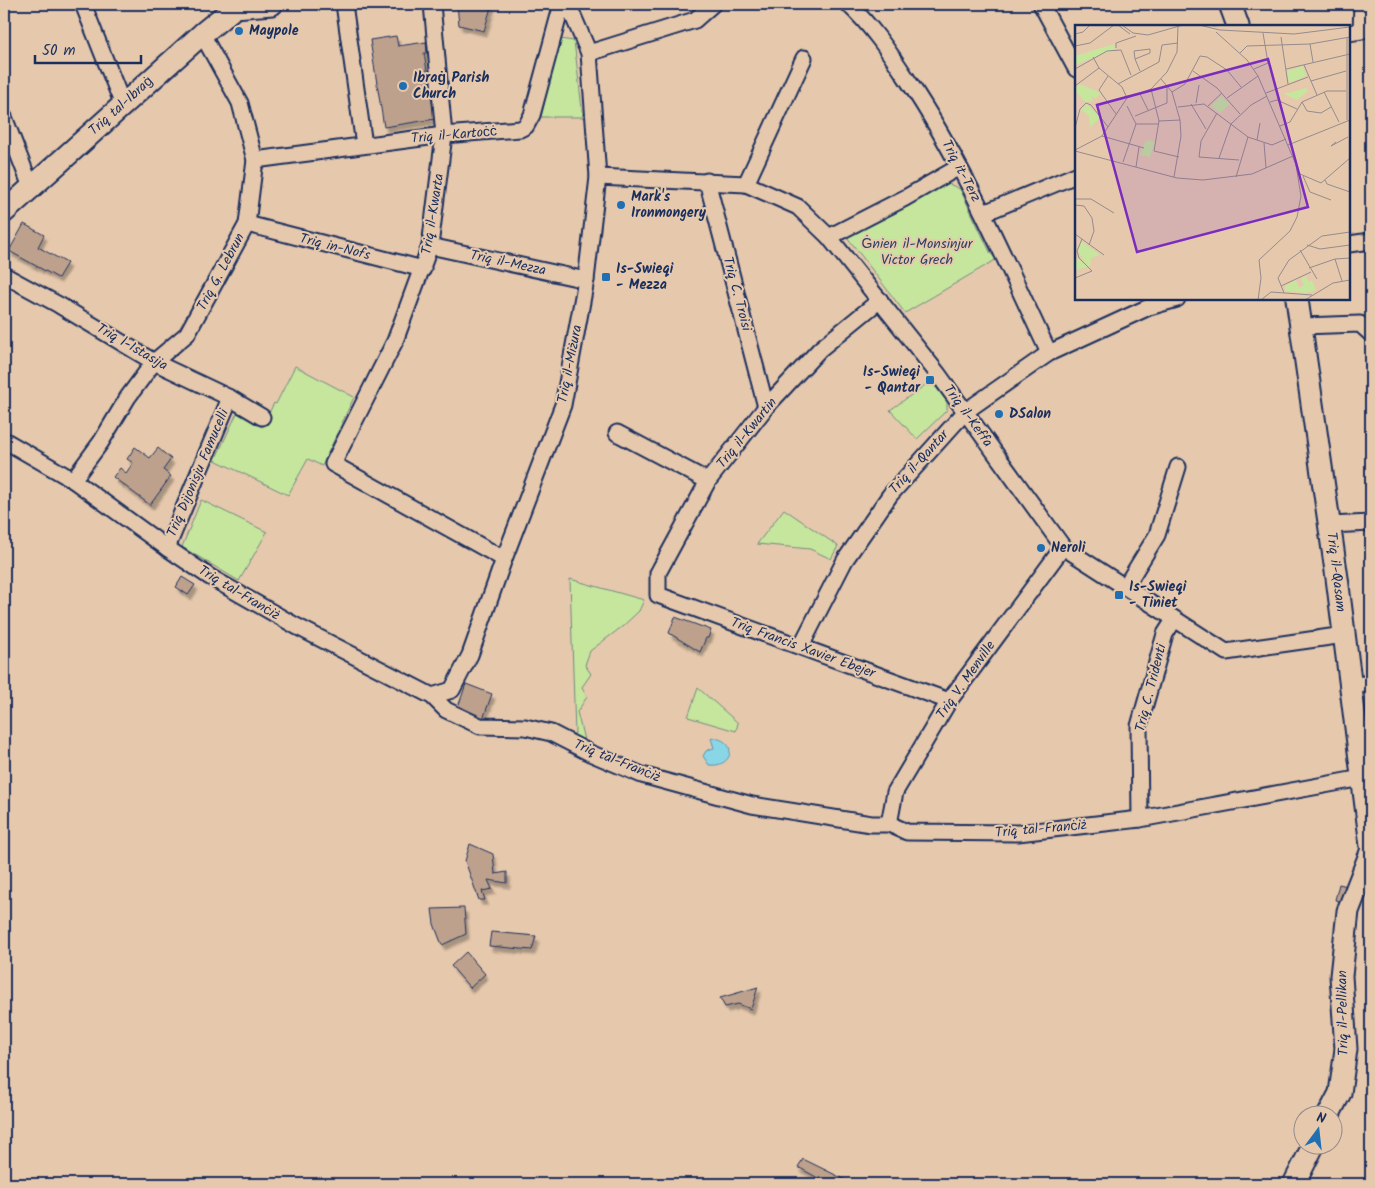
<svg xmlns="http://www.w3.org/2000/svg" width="1375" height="1188" font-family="Kalam,sans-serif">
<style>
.green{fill:#c6e59d;stroke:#708a7e}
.water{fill:#89d6e7;stroke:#5d93b0}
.building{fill:#bea18c;stroke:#1b2f5e;filter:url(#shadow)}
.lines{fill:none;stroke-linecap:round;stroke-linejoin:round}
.street-casing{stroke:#1b2f5e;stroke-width:19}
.secondary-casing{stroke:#1b2f5e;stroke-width:25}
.street{stroke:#e6c9ad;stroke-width:15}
.secondary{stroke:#e6c9ad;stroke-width:21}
.poi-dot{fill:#1f6fb2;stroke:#e6c9ad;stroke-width:2}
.labels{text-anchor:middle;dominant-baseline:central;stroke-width:4;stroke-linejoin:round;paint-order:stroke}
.poi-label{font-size:14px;font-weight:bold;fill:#1b2f5e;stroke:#e6c9ad;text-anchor:start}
.street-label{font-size:14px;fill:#1b2f5e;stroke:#e6c9ad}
.park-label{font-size:14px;fill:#2c4164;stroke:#e6c9ad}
.inset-road{fill:none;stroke:#958b8d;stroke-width:1}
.view{fill:#7b2cbf;fill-opacity:0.15;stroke:#7b2cbf;stroke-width:2.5}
.inset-edge{fill:none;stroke:#1b2f5e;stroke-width:2.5}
</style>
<defs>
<filter id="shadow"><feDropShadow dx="3" dy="5" stdDeviation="1" flood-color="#0004"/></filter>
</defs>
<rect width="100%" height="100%" fill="#e6c9ad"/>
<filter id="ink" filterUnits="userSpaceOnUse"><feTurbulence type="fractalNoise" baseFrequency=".02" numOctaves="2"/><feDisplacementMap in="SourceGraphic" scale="10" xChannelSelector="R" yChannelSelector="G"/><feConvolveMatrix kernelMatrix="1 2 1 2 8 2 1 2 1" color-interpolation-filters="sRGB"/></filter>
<g filter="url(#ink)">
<g class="green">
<path d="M559,39L574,41L583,117H541Z"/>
<path d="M947,183L960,189L991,254L997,259L905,313L847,237L909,205Z"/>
<path d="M295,366L354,397L322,466L308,459L288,495L215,460L237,413L262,427L274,403L276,404Z"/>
<path d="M931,381L947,402V410L917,439L890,410Z"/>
<path d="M201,500L267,532L239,581L182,547Z"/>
<path d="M784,509L838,546L831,559L810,549L757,544Z"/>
<path d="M570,579L644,600L639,611L623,626L590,651L585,665L591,674L582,687L587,697L577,712L584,740L582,742L552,729L575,734Z"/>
<path d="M698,688L738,723L736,731L688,717Z"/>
</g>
<path class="water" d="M711,738C738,738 735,768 709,765L703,756L706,751L714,748Z"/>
<g class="building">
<path d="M457,4H492L484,31L459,25Z"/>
<path d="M396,36L398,46L426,42L427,53H424L435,119L384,127L370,40Z"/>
<path d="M24,224L44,235L38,247L67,263L58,278L9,251Z"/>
<path d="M135,447L150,458L158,448L171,459L163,470L171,476L150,505L113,477L120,468L126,473L133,463L127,459Z"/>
<path d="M182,577L195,585L188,595L176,587Z"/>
<path d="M675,617L711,630L708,638H706L700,652L669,633Z"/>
<path d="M466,684L492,694L483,719L458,707Z"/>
<path d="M470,844L493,854L495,874L507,872V883L488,880L492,889L482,891L485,900H479L465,861Z"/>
<path d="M1339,884L1347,886L1343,902L1335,900Z"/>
<path d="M464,908L466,934L442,945L434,924L432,909Z"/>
<path d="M491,932L536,936L532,950L489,946Z"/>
<path d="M466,952L485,974L470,988L451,966Z"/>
<path d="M758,987L751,1009L738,1004L725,1007L720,998Z"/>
<path d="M803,1159L854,1184H829L798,1167Z"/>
</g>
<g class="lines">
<defs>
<g id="street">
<path d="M83,4L123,105"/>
<path d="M344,4L364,145"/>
<path d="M432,4L444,135L430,246L395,341L333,464L504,559"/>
<path d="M848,4C871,25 890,53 907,79C964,164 1005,260 1049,353"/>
<path d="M1041,4L1076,69"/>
<path d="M1349,33L1361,31L1362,4"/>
<path d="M589,53L695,20L713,4"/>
<path d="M4,117L31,187"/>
<path d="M255,160L444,135L520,129L526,126L532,115L562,4"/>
<path d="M598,177L746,184L798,207L829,237L938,374L1063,547L1226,652L1344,635"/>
<path d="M707,181L766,407"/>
<path d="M746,184L804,58"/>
<path d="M984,213L1076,175"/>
<path d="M247,224L423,269"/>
<path d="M829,237L905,198L959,167"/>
<path d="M1349,244L1371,241"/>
<path d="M430,246L586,280"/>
<path d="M4,275L59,305L154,362L230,398L262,417"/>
<path d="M880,300L820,349L766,407L708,481L658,573V595L949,701"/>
<path d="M1302,326L1360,324L1371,334"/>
<path d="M617,433L708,481"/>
<path d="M4,440L73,480L167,548L210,577L296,626L432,696L446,710L480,726L525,727L551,733L590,753L642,775L752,805L871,824H889L907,832L1018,833L1140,819L1362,778"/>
<path d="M73,480L101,442L128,397L154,362L187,334L247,224L255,160L240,103L202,34"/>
<path d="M1330,525L1371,523"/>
<path d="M167,548L230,398"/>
<path d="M1125,587L1157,535L1178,467"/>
<path d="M801,646L845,560L890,495L966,411L1049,353L1149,307L1177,299"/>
<path d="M1351,686L1371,683"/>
<path d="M432,696L452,690L470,655L504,559L563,405L586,280L598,177L589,53L568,4"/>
<path d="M1140,819L1139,726L1165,634L1174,620"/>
<path d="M889,824L895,792L949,701L1063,547"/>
</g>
<g id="secondary">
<path d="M1230,4L1238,26"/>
<path d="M4,212L202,34L235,7L272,4"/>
<path d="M1297,299L1337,578L1371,846"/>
<path d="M1328,1116L1340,1093L1346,1049L1341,976L1348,911L1371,852"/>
<path d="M1294,1184L1313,1146"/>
</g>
</defs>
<use href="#street" class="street-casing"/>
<use href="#secondary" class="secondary-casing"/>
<use href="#street" class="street"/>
<use href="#secondary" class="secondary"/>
</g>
</g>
<g class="poi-dot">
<circle cx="239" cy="31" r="5"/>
<circle cx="403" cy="86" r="5"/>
<circle cx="621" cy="205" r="5"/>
<rect x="601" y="272" width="10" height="10" rx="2.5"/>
<rect x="925" y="375" width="10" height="10" rx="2.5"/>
<circle cx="999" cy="414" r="5"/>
<circle cx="1041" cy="548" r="5"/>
<rect x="1114" y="590" width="10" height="10" rx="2.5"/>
</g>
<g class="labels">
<g class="poi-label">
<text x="249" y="31">Maypole</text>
<text x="413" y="78">Ibraġ Parish<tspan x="413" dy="16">Church</tspan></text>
<text x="631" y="197">Mark's<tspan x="631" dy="16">Ironmongery</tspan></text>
<text x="616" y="269">Is-Swieqi<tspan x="616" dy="16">- Mezza</tspan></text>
<text x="920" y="372" text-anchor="end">Is-Swieqi<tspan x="920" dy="16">- Qantar</tspan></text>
<text x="1009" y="414">DSalon</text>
<text x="1051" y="548">Neroli</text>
<text x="1129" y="587">Is-Swieqi<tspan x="1129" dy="16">- Tiniet</tspan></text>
</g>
<g class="street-label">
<text transform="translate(121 106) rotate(-42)">Triq tal-Ibraġ</text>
<text transform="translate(454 135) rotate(-5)">Triq il-Kartoċċ</text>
<text transform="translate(961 171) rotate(62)">Triq it-Terz</text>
<text transform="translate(433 214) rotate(-81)">Triq il-Kwarta</text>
<text transform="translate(335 247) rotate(14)">Triq in-Nofs</text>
<text transform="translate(508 263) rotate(12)">Triq il-Mezza</text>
<text transform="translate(221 272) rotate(-62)">Triq G. Lebrun</text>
<text transform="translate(737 294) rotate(75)">Triq C. Troisi</text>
<text transform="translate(132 347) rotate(30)">Triq l-Istasija</text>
<text transform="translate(570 364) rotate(-79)">Triq il-Miżura</text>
<text transform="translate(968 416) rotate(54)">Triq il-Keffa</text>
<text transform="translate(747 433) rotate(-51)">Triq il-Kwartin</text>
<text transform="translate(919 462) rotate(-48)">Triq il-Qantar</text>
<text transform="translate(198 473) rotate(-67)">Triq Dijonisju Famucelli</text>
<text transform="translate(1336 572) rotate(83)">Triq il-Qasam</text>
<text transform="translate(239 593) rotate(31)">Triq tal-Franċiż</text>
<text transform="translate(803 648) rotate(20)">Triq Francis Xavier Ebejer</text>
<text transform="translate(966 680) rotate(-55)">Triq V. Menville</text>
<text transform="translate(1151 688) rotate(-76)">Triq C. Tridenti</text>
<text transform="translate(617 761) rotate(22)">Triq tal-Franċiż</text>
<text transform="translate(1041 829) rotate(-5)">Triq tal-Franċiż</text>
<text transform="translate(1343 1013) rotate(-91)">Triq il-Pellikan</text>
</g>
<g class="park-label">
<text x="917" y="244">Ġnien il-Monsinjur<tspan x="917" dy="16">Victor Grech</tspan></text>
</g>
</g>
<g transform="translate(1075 25)">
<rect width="275" height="275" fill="#e6c9ad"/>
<path d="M39,19L40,24L0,40V31ZM228,41L231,51L214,58L212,46ZM4,59L22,66L26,69L20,74L16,70L18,76L10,77L0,65ZM231,63L233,66L222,75L209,69ZM146,71L155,79L145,88L136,81ZM12,79L25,93L15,102L14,91L6,85ZM71,115L80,117L75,132L65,130ZM6,216L25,230L16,233L15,241L0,245V234L3,233L12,241L3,226ZM231,251L234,257L237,255L241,265L231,268L210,266V261L221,255L224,263L229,260L226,254Z" fill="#c6e59d"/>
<path class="inset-road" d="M43,0L55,9M47,0L58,8L73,10L108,0M124,0L145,5L219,9L275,2M138,1L153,0M141,7L172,35L183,51L225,149L246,158L275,133M0,9L8,7L15,0M206,12L213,59M235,19L238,37M0,21L15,18L39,0M41,23V18L61,11M165,28L172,21L235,19L275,12M18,32L24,43L47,62L52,73M60,34L75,28V24L59,26L60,34L65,46M229,40L242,70M0,44L32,26L46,25L56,50M179,44L193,38L188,8M211,44L275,29M118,46L142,63L165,89M33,51L24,65L41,89M86,54L97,67L105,95L106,111L99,152M236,56L271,46M43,59L84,37L87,20L103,18M0,61L24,43M76,64L84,96L79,126L104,132M97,67L110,59L125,31L132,32L152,45L166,62M249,67L264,97M191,68L233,52M65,69L73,85M152,73L183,51M195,77L202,75L222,84M227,77L232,86L246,88L256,82M121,78L124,60M116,79L131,104M16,80L33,102M133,81L147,68M103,82L129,79L173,112L197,120L211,114M142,88L126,116L124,132L164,135M60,91L92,78V61M272,95V13M84,96L105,95M61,99H84M205,101L215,97L227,77L252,66H271M0,103L5,84L11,78L16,80M27,111L69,123M182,115L185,98M261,117L256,121L273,112M189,118L191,143M213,120L275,95M0,125L27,111L52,73L76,64L92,47L102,27L103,1M0,126L102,153L128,155L177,149L218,131M144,133L156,99L176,80L192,71M48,137L61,99L52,81M61,142L64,122M228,151L235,167L256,175M161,152L173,112M250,155L252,159L275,167M0,174H16L39,188M0,180L9,181L17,193L19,206L14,220M0,209L29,230M232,220L245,224L275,220M225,225L242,254M260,234L267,256M234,243L260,234L275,233M0,253L17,246L4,233L2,226L7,214M206,261L236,247M209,268L203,253L214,235L247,211L275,207M183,275L186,253L184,235L215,206L222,192L226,171L221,140M186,275L196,267L237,270M230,275L258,258L275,255"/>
<path class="view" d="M193,34L233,182L62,227L22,80Z"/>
<rect width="275" height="275" class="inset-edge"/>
</g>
<rect width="1375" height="1188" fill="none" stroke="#e6c9ad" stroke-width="20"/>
<rect x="10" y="10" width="1355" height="1168" fill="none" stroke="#1b2f5e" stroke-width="2" filter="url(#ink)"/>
<g transform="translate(1318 1130) rotate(15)"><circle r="24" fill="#e6c9ad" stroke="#958b8d"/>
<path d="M0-4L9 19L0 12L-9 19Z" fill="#1f6fb2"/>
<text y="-8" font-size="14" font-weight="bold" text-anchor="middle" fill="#1b2f5e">N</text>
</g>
<path d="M35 55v8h106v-8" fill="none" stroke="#1b2f5e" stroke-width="2.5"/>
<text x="42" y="55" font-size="15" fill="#1b2f5e" stroke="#e6c9ad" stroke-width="4" paint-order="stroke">50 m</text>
</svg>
